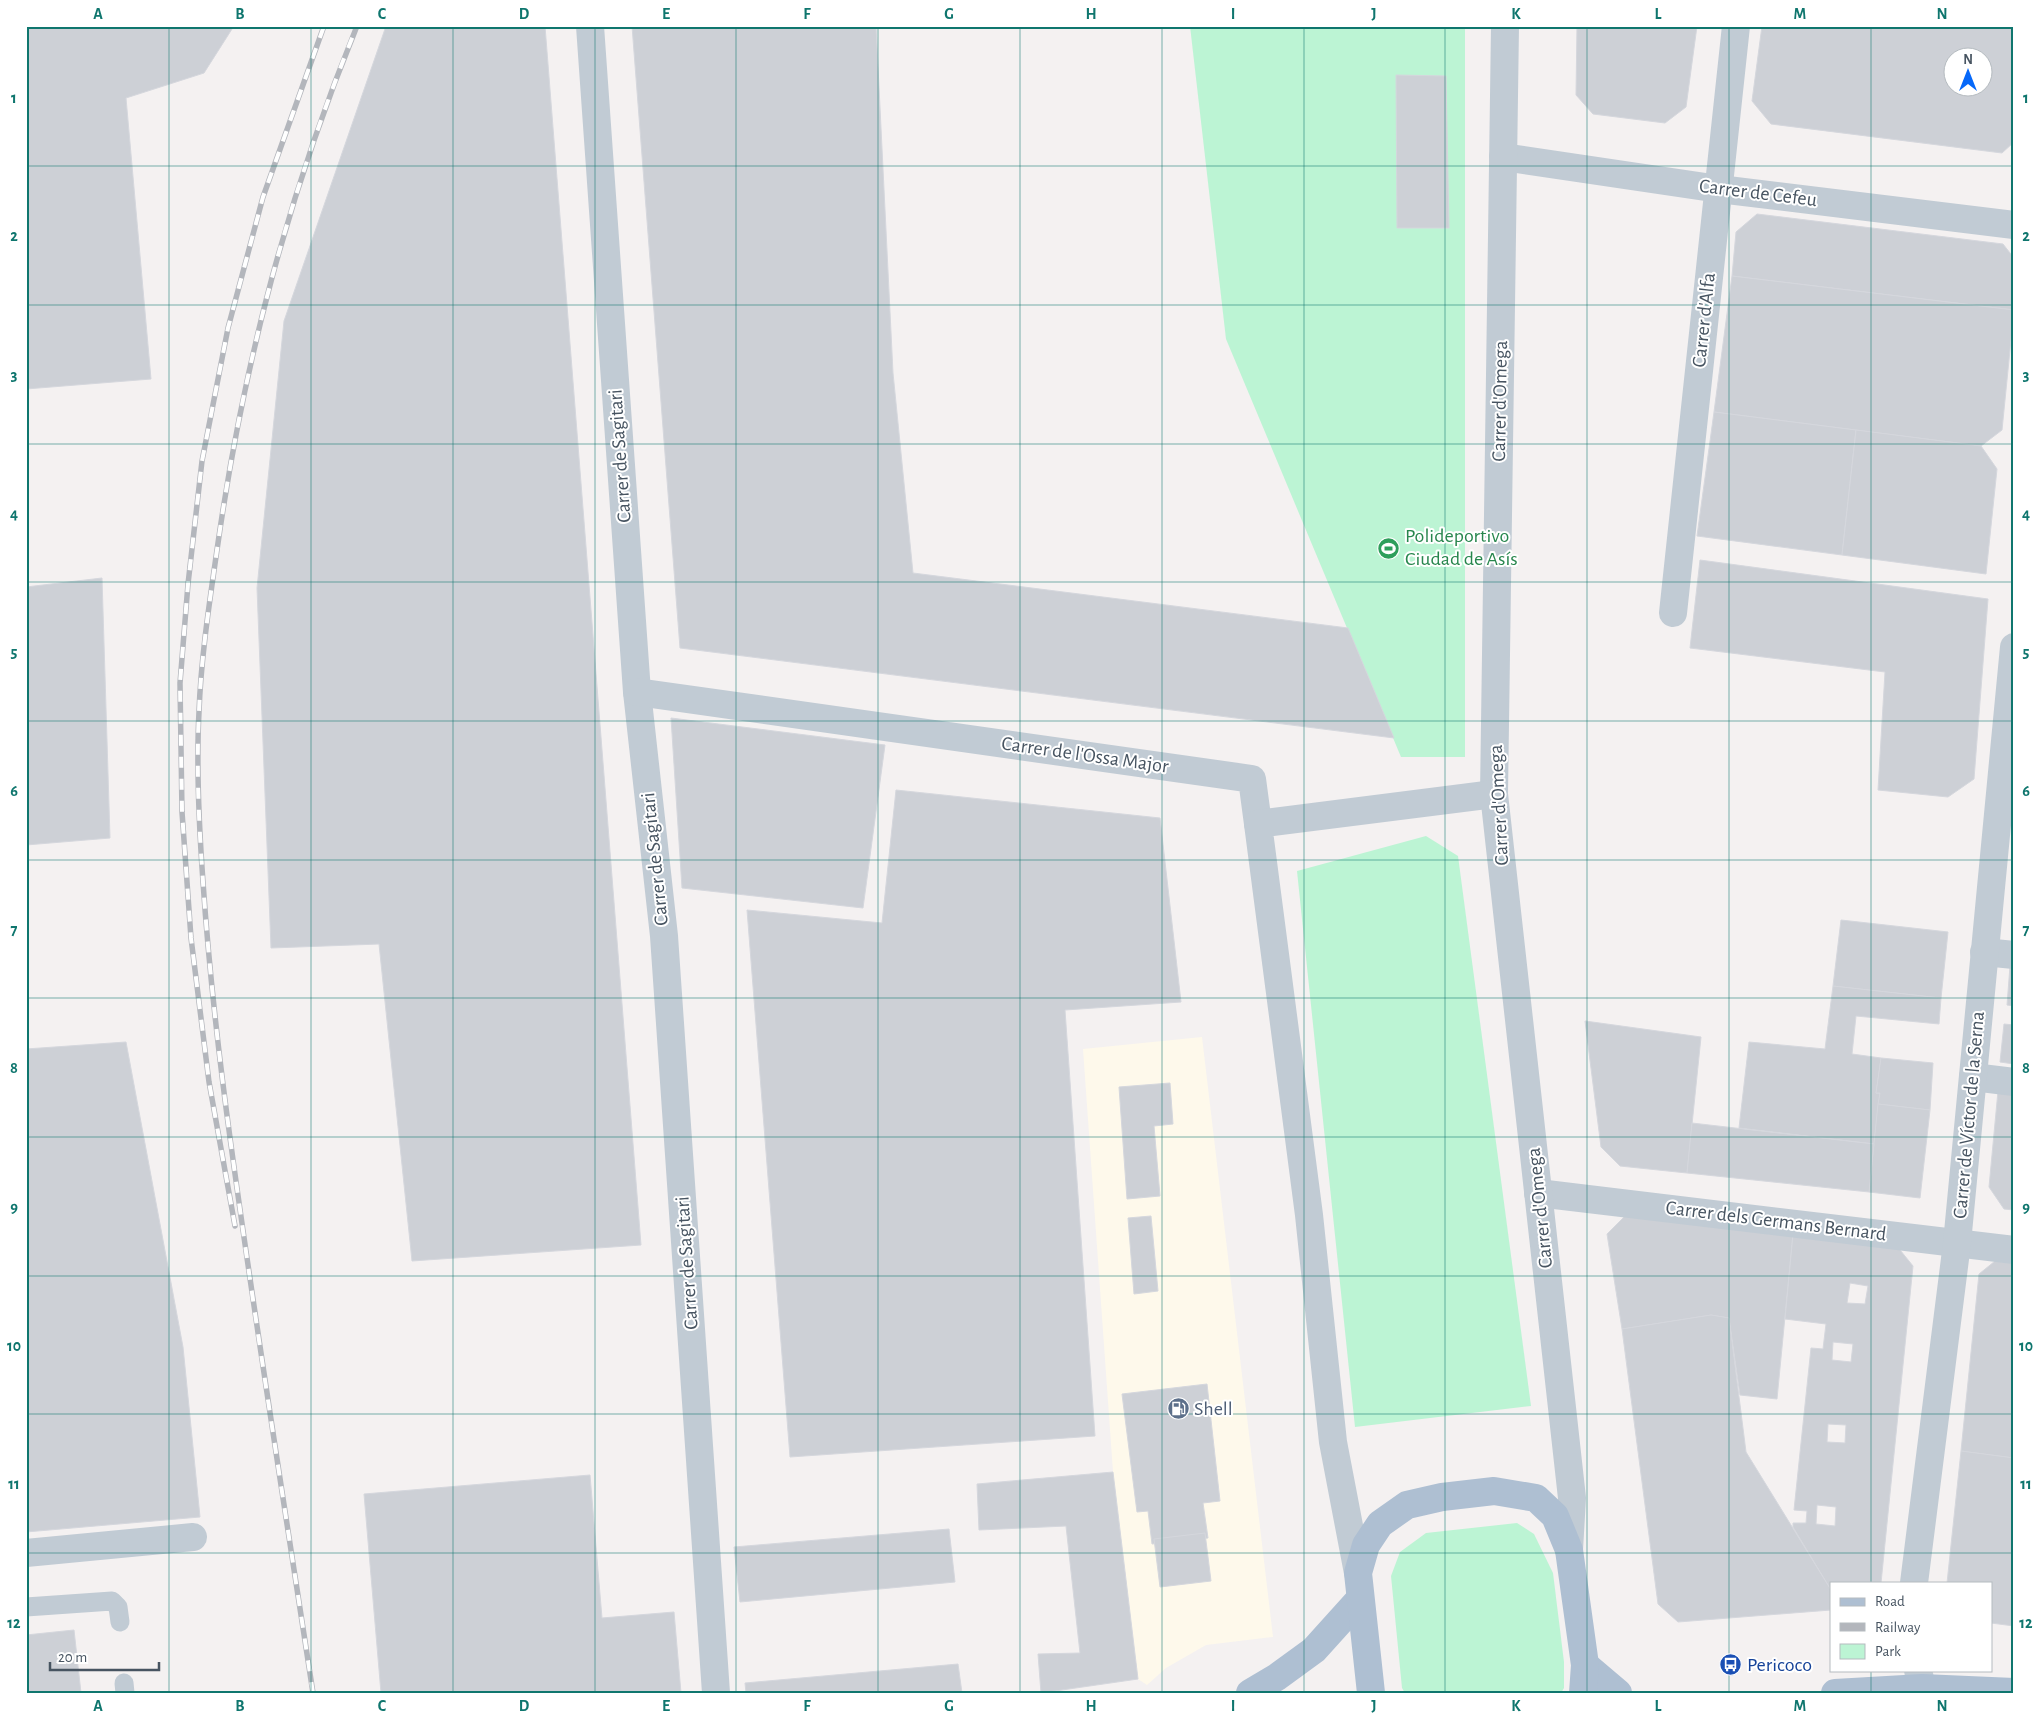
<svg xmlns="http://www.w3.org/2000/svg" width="2040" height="1719" font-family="'Alegreya Sans',sans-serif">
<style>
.commercial{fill:#fef9eb}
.green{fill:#bcf4d4}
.building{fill:#cdd0d6;stroke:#d5d7dd;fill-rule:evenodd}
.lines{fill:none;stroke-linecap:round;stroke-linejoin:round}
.service{stroke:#c1cbd4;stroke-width:19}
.pedestrian{stroke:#c1cbd4;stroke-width:28}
.minor{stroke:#c1cbd4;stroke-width:28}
.tertiary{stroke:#c1cbd4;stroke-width:28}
.primary{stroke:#aebfd2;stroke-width:28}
.rail-casing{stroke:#b3b6bc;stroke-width:5.5}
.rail{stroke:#fff;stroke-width:4;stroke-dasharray:11;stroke-linecap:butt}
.grid{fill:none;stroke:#0f766e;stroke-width:1;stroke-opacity:0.55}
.labels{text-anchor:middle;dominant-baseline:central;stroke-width:4;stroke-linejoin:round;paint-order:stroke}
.street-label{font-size:20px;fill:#475461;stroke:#fff}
.leisure-label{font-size:20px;fill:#27864d;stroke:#fff;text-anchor:start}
.service-label{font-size:20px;fill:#4e5e75;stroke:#fff;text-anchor:start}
.transit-label{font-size:20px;fill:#164399;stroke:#fff;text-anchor:start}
.neatline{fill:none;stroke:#0f766e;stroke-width:2}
.grid-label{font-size:16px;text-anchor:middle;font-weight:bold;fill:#0f766e}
</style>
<rect width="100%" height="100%" fill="#f4f1f1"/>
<path class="commercial" d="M1202,1037L1273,1637L1206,1645L1166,1668L1147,1685L1138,1679L1113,1472L1083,1049Z"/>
<g class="green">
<path d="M1190,26H1465V757H1401L1226,339Z"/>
<path d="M1426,836L1458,856L1531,1406L1355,1427L1297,871Z"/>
<path d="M1517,1523L1534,1534L1553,1573L1564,1662V1688L1561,1693H1405L1402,1688L1391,1576L1400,1552L1426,1533Z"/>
</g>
<g class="building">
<path d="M26,26H232V29L204,73L126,98L151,379L26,389V301H28V236H26Z"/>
<path d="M386,26H545L641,1245L412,1261L379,944L271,948L257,588L284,321Z"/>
<path d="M632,26H876L893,373L913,573L1348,628L1394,738L680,648Z"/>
<path d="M1577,26H1697L1686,107L1665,123L1593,114L1576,95Z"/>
<path d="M1762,26H2014V142L2002,153L1771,124L1752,101ZM1952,58H1982V88H1952Z"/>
<path d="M1396,75L1446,76L1449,228H1397Z"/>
<path d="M1757,214L2003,244L2014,258V310L1732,276L1736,232Z"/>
<path d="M1732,276L2014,310L2002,430L1981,446L1714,412Z"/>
<path d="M1714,412L1856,430L1842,555L1697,536Z"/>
<path d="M1856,430L1981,446L1997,469L1986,574L1842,555Z"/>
<path d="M1700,560L1988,599L1974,779L1948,797L1878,790L1885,672L1690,648Z"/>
<path d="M102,578L110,838L26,845V587Z"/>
<path d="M671,718L885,745L863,908L682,888Z"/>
<path d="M896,790L1160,818L1181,1002L1065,1010L1095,1436L790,1457L747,910L882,923Z"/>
<path d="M1841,920L1948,932L1941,998L1833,986Z"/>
<path d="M2010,966H2014V1006L2007,1005Z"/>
<path d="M1833,986L1941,998L1939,1024L1856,1016L1852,1054L1881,1058L1876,1093H1880L1874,1144L1739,1128L1749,1042L1825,1049Z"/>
<path d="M1585,1021L1701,1037L1687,1173L1620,1166L1601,1147Z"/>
<path d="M2004,1024L2014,1025V1064L2000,1062Z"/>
<path d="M126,1042L183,1347L200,1517L26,1532V1049Z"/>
<path d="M1881,1058L1933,1063L1930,1110L1878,1104L1880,1093H1876Z"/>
<path d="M1170,1083L1173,1124L1154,1126L1160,1196L1127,1199L1119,1087Z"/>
<path d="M1998,1091L2014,1093V1210L2004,1209L1989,1187Z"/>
<path d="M1878,1104L1930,1110L1920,1198L1869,1192Z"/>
<path d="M1692,1123L1874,1144L1869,1192L1687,1173Z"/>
<path d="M1627,1214L1793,1234L1777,1399L1740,1395L1729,1318L1711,1315L1622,1329L1607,1234Z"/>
<path d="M1151,1216L1158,1291L1134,1294L1128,1218Z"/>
<path d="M1793,1234L1896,1245L1913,1266L1881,1583H1831V1590L1793,1527V1523H1806L1807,1511L1794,1510L1811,1348L1823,1349L1826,1324L1785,1319ZM1850,1283L1868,1286L1865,1304L1847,1303ZM1833,1342L1853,1344L1851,1362L1832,1360ZM1828,1424L1846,1425L1845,1443L1827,1442ZM1817,1505L1836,1507L1835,1526L1816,1524Z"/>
<path d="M2000,1257L2014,1259V1458L1961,1451L1979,1274Z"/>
<path d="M1711,1315L1729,1318L1746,1452L1831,1590V1610L1678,1622L1658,1604L1622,1329Z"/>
<path d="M1207,1384L1220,1501L1203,1503L1208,1538L1152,1544L1148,1511L1137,1512L1122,1394Z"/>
<path d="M1961,1451L2014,1458V1626L1991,1623V1583H1947Z"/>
<path d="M1113,1472L1138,1679L1041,1693L1038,1654L1080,1653L1066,1526L979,1530L977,1484Z"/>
<path d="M590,1475L602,1618L674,1612L681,1693H381L364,1494Z"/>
<path d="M949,1529L955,1582L740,1602L734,1547Z"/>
<path d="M1205,1533L1211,1581L1160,1587L1154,1539Z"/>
<path d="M74,1630L81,1693H26V1635Z"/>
<path d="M958,1664L962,1693H746L745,1683Z"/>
</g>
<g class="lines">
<g class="service">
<path d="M26,1607L112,1601L118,1607L120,1622"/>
<path d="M124,1683L125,1693"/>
</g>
<g class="pedestrian">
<path d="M1984,952L2014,955"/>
<path d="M1973,1077L2014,1082"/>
</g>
<g class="minor">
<path d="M590,26L637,692L664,936L716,1693"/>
<path d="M1503,157L1719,189L2014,225"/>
<path d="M1673,613L1736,26"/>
<path d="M637,692L1252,779L1258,824"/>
<path d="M1538,1193L2014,1250"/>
<path d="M26,1553L193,1537"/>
<path d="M1914,1583L1957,1243L2014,647"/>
<path d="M1918,1670L1922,1688L1926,1693"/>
</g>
<g class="tertiary">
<path d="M1505,26L1494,794L1572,1498L1569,1550"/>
<path d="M1358,1573L1333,1442L1309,1215L1258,824L1494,794"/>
</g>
<g class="primary">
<path d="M1585,1665L1618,1693"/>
<path d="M1250,1693L1277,1677L1314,1650L1360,1599"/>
<path d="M1371,1693L1358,1573L1366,1545L1380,1524L1407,1505L1442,1497L1494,1491L1536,1498L1555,1516L1569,1550L1585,1665L1583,1693"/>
<path d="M1835,1693L1922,1688L2014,1692"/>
</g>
<defs>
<g id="rail">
<path d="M235,1226L209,1082L191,938L182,812L180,683L188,584L202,461L228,328L263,197L324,26"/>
<path d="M313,1693C285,1510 256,1328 231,1145C219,1058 209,970 203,882C199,826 196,769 199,712C201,656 210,599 218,543C244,362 288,195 357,26"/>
</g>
</defs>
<use href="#rail" class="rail-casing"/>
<use href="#rail" class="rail"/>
</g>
<path class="grid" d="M169,26V1693M311,26V1693M453,26V1693M595,26V1693M736,26V1693M878,26V1693M1020,26V1693M1162,26V1693M1304,26V1693M1445,26V1693M1587,26V1693M1729,26V1693M1871,26V1583M26,166H2014M26,305H2014M26,444H2014M26,582H2014M26,721H2014M26,860H2014M26,998H2014M26,1137H2014M26,1276H2014M26,1414H2014M26,1553H2014M1871,1670V1693"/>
<defs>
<symbol id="stadium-disc" viewBox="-11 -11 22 22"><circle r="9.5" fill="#2e9e5b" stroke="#fff"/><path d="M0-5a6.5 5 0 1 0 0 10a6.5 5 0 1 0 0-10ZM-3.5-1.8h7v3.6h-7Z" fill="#fff"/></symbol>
<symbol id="fuel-disc" viewBox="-11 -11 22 22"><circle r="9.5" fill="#5c6f8a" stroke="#fff"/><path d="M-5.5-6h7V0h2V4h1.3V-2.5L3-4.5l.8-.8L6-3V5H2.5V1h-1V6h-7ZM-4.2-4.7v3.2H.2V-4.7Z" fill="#fff"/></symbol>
<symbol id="bus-disc" viewBox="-11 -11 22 22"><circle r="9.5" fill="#1a4fb4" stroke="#fff"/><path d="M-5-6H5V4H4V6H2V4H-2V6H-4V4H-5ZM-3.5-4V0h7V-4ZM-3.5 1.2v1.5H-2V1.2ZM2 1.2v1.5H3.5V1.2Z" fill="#fff"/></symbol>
</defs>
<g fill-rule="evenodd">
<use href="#stadium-disc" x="1376" y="536" width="25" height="25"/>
<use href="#fuel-disc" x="1166" y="1396" width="25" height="25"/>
<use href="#bus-disc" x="1718" y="1652" width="25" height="25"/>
</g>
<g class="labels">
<g class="street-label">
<text transform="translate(1758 193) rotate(7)">Carrer de Cefeu</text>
<text transform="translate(1704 320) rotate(-84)">Carrer d'Alfa</text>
<text transform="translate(1500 401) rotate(-89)">Carrer d'Omega</text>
<text transform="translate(620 456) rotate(-94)">Carrer de Sagitari</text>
<text transform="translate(1085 755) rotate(8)">Carrer de l'Ossa Major</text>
<text transform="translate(1499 805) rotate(-93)">Carrer d'Omega</text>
<text transform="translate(655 859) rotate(-96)">Carrer de Sagitari</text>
<text transform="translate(1969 1115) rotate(-85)">Carrer de Víctor de la Serna</text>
<text transform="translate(1540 1208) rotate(-96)">Carrer d'Omega</text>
<text transform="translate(1776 1221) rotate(7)">Carrer dels Germans Bernard</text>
<text transform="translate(687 1263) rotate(-94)">Carrer de Sagitari</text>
</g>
<g class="leisure-label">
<text x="1405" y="536">Polideportivo<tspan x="1405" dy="23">Ciudad de Asís</tspan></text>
</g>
<g class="service-label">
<text x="1194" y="1409">Shell</text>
</g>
<g class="transit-label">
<text x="1747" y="1665">Pericoco</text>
</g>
</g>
<rect width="2040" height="1719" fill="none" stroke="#ffffff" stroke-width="55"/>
<rect x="1830" y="1582" width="162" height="90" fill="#ffffff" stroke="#b5bbc0"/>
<rect x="1840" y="1598" width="25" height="8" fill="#aebfd2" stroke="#b5bbc0"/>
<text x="1875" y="1606" font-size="15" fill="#475461">Road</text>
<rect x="1840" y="1623" width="25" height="8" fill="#b3b6bc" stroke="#b5bbc0"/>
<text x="1875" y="1632" font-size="15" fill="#475461">Railway</text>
<rect x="1840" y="1644" width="25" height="15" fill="#bcf4d4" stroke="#b5bbc0"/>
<text x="1875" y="1656" font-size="15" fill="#475461">Park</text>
<g transform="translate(1968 72)"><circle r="24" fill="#ffffff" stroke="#b5bbc0"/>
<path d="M0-4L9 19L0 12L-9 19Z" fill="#0668f9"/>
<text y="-8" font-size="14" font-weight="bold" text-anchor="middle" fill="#475461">N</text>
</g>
<path d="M50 1662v8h109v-8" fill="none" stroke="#475461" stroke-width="2.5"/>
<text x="58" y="1662" font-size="15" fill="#475461" stroke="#ffffff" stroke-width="4" paint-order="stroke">20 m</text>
<rect x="28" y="28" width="1984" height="1664" class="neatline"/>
<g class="grid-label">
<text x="98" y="19">A</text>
<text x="240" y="19">B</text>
<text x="382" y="19">C</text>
<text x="524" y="19">D</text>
<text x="666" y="19">E</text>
<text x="807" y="19">F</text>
<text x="949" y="19">G</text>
<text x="1091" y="19">H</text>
<text x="1233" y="19">I</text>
<text x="1374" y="19">J</text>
<text x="1516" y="19">K</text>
<text x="1658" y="19">L</text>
<text x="1800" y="19">M</text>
<text x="1942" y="19">N</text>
<text x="14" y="103">1</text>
<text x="2026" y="103">1</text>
<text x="14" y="241">2</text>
<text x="2026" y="241">2</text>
<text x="14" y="380">3</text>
<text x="2026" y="380">3</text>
<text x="14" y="519">4</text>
<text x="2026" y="519">4</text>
<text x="14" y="657">5</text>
<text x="2026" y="657">5</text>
<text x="14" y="796">6</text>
<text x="2026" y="796">6</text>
<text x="14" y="935">7</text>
<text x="2026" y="935">7</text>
<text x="14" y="1073">8</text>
<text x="2026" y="1073">8</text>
<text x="14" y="1212">9</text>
<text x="2026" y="1212">9</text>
<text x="14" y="1351">10</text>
<text x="2026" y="1351">10</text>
<text x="14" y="1489">11</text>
<text x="2026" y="1489">11</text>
<text x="14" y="1628">12</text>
<text x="2026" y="1628">12</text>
<text x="98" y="1711">A</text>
<text x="240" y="1711">B</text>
<text x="382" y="1711">C</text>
<text x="524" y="1711">D</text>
<text x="666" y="1711">E</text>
<text x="807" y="1711">F</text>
<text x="949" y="1711">G</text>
<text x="1091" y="1711">H</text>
<text x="1233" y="1711">I</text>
<text x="1374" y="1711">J</text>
<text x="1516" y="1711">K</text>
<text x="1658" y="1711">L</text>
<text x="1800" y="1711">M</text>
<text x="1942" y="1711">N</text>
</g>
</svg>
